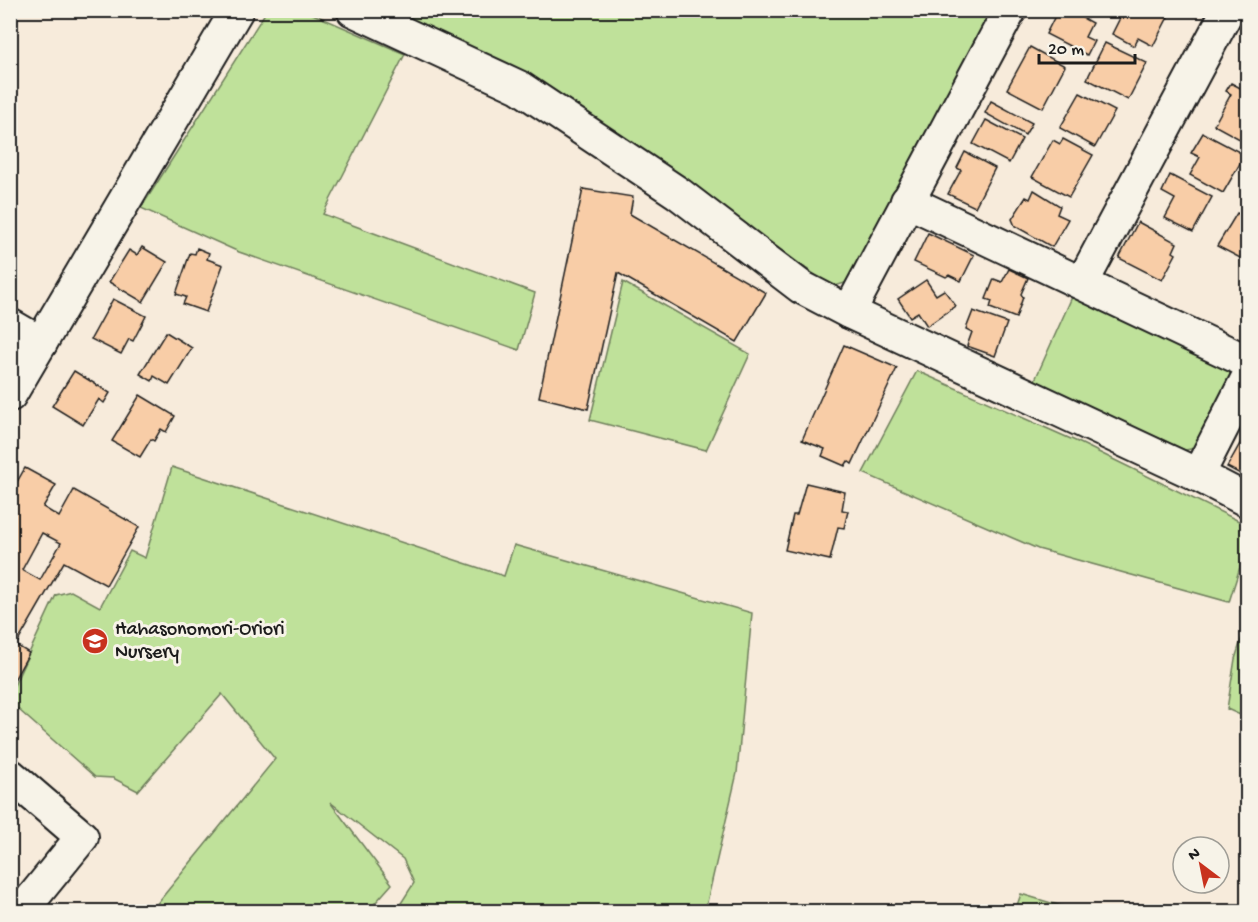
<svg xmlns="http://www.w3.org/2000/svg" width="1258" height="922" font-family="'Gochi Hand',sans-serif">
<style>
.green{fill:#bfe19a;stroke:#6e7e5b;stroke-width:1.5}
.building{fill:#f8cda7;stroke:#1c1c1c;stroke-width:1.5;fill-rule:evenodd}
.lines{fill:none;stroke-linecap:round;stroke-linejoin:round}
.minor-casing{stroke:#1c1c1c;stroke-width:36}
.minor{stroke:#f7f3e8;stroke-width:32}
.labels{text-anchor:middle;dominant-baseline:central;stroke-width:6;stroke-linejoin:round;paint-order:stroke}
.poi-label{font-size:20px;fill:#1c1c1c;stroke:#f7f3e8;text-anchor:start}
</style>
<rect width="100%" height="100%" fill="#f7ebdb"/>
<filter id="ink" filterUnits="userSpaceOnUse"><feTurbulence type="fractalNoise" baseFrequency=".0167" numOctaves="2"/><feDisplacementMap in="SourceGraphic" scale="12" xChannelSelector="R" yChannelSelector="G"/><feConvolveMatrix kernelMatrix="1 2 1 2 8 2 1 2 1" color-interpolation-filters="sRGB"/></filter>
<g filter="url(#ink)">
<g class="green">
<path d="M267,10L306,11L405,54L323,214L535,293L519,350L239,252L141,208Z"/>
<path d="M387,11H994L848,282L832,287L687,183L503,62Z"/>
<path d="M623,282L750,354L706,450L590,420Z"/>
<path d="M1072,297L1228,368L1232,380L1197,448L1185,450L1034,382Z"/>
<path d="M917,371L1080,443L1247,525V545L1229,602L1038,549L863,473Z"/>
<path d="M172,467L504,576L514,545L752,613L737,773L705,911H396L414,883L403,859L330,802L392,884L368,911H151L275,759L222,694L138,791L113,778L95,777L11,703V692L56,595L71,591L100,607L130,551L145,558Z"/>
<path d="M1247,622L1248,718H1247L1227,709L1235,659Z"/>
<path d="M1021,894L1078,911H1015Z"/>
</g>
<g class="building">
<path d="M1058,10H1068L1092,23L1085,37L1094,41L1087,55L1046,34Z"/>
<path d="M1124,10H1156L1168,17L1153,46L1138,38L1134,46L1112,34Z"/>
<path d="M1105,43L1147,63L1128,100L1087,79Z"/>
<path d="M1030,47L1065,66L1043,108L1007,89Z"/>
<path d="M1231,83L1248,92L1247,143L1214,125L1231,94L1226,91Z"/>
<path d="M1080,93L1115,111L1095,147L1060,128Z"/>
<path d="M991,101L1032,123L1025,135L985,113Z"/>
<path d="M986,120L1022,139L1009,163L973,144Z"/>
<path d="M1203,133L1245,155L1223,193L1190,175L1200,157L1191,153Z"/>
<path d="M1063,139L1093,155L1069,197L1032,177L1053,140L1060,144Z"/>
<path d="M965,152L995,168L975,207L948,194L961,170L957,168Z"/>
<path d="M1170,175L1212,197L1193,232L1165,218L1175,199L1162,192Z"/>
<path d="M583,189L633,197L630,214L766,293L737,342L618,273L588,409L539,397Z"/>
<path d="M1034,190L1060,206L1057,214L1068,219L1052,247L1015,226L1012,219L1026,197L1030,199Z"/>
<path d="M1237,213L1248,219V262L1217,246Z"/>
<path d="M1138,222L1177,243L1173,252L1176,254L1162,280L1119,258Z"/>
<path d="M928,233L974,255L961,281L949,275L946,277L914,262Z"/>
<path d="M142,247L167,262L143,302L109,282L129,250L137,255Z"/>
<path d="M197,248L209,253L207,259L223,265L206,312L183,304L186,297L176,294L190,253L195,254Z"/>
<path d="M1009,269L1028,278L1021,294L1023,297L1016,318L990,308L992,301L986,299L994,279L1002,282Z"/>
<path d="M926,280L936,295L944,290L956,306L927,326L918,312L910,317L898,299Z"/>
<path d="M113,299L146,316L133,341L129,339L121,354L91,339Z"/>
<path d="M973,311L1007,323L995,356L967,346L972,332L966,329Z"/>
<path d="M166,332L192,348L169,385L154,376L152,381L140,374Z"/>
<path d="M844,345L897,368L852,464L848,461L845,466L822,456L825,449L802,440Z"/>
<path d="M74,371L110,393L104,403L99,399L83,425L52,406Z"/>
<path d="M140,395L175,416L166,432L161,429L154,441L151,439L140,457L112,441Z"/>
<path d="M1246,433L1248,435V478L1227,467Z"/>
<path d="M25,468L56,485L43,507L59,517L74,490L139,527L106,585L64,562L16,645L29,653L10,687V494ZM42,533L61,543L40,580L22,570Z"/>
<path d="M806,483L845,492L842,510L848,511L844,528L838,527L830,560L785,550L793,515H797Z"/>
</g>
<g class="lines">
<defs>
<g id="minor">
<path d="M353,10L519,87L678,193L801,287L849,312L1198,475L1248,501"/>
<path d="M907,201L1248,362"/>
<path d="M1082,283L1228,10"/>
<path d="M849,312L1010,10"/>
<path d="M10,325L41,343"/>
<path d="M10,395L237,10"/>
<path d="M1198,475L1248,377"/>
<path d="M10,775L82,837L21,912"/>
</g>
</defs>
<use href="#minor" class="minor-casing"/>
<use href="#minor" class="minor"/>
</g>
</g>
<defs>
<symbol id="school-disc" viewBox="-11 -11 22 22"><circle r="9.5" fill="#c8321e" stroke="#f7f3e8"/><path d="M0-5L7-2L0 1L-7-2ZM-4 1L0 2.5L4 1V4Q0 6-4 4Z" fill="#fff"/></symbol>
</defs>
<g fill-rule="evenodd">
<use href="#school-disc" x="80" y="626" width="30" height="30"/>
</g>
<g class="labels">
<g class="poi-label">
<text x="115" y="630">Hahasonomori-Oriori<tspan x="115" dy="23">Nursery</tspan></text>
</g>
</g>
<rect width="1258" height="922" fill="none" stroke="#f7f3e8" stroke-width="36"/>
<rect x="18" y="18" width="1222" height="886" fill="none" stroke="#1c1c1c" stroke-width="2" filter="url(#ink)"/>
<g transform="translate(1201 865) rotate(328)"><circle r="28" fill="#f7f3e8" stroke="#9f9d96" stroke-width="1.5"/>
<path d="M0-4.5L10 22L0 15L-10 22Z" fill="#c8321e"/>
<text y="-9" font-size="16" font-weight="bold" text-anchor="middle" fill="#1c1c1c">N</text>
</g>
<path d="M1039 54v9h96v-9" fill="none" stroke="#1c1c1c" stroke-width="3"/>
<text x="1048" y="54" font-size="18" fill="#1c1c1c" stroke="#f7f3e8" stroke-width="4.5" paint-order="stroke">20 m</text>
</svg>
